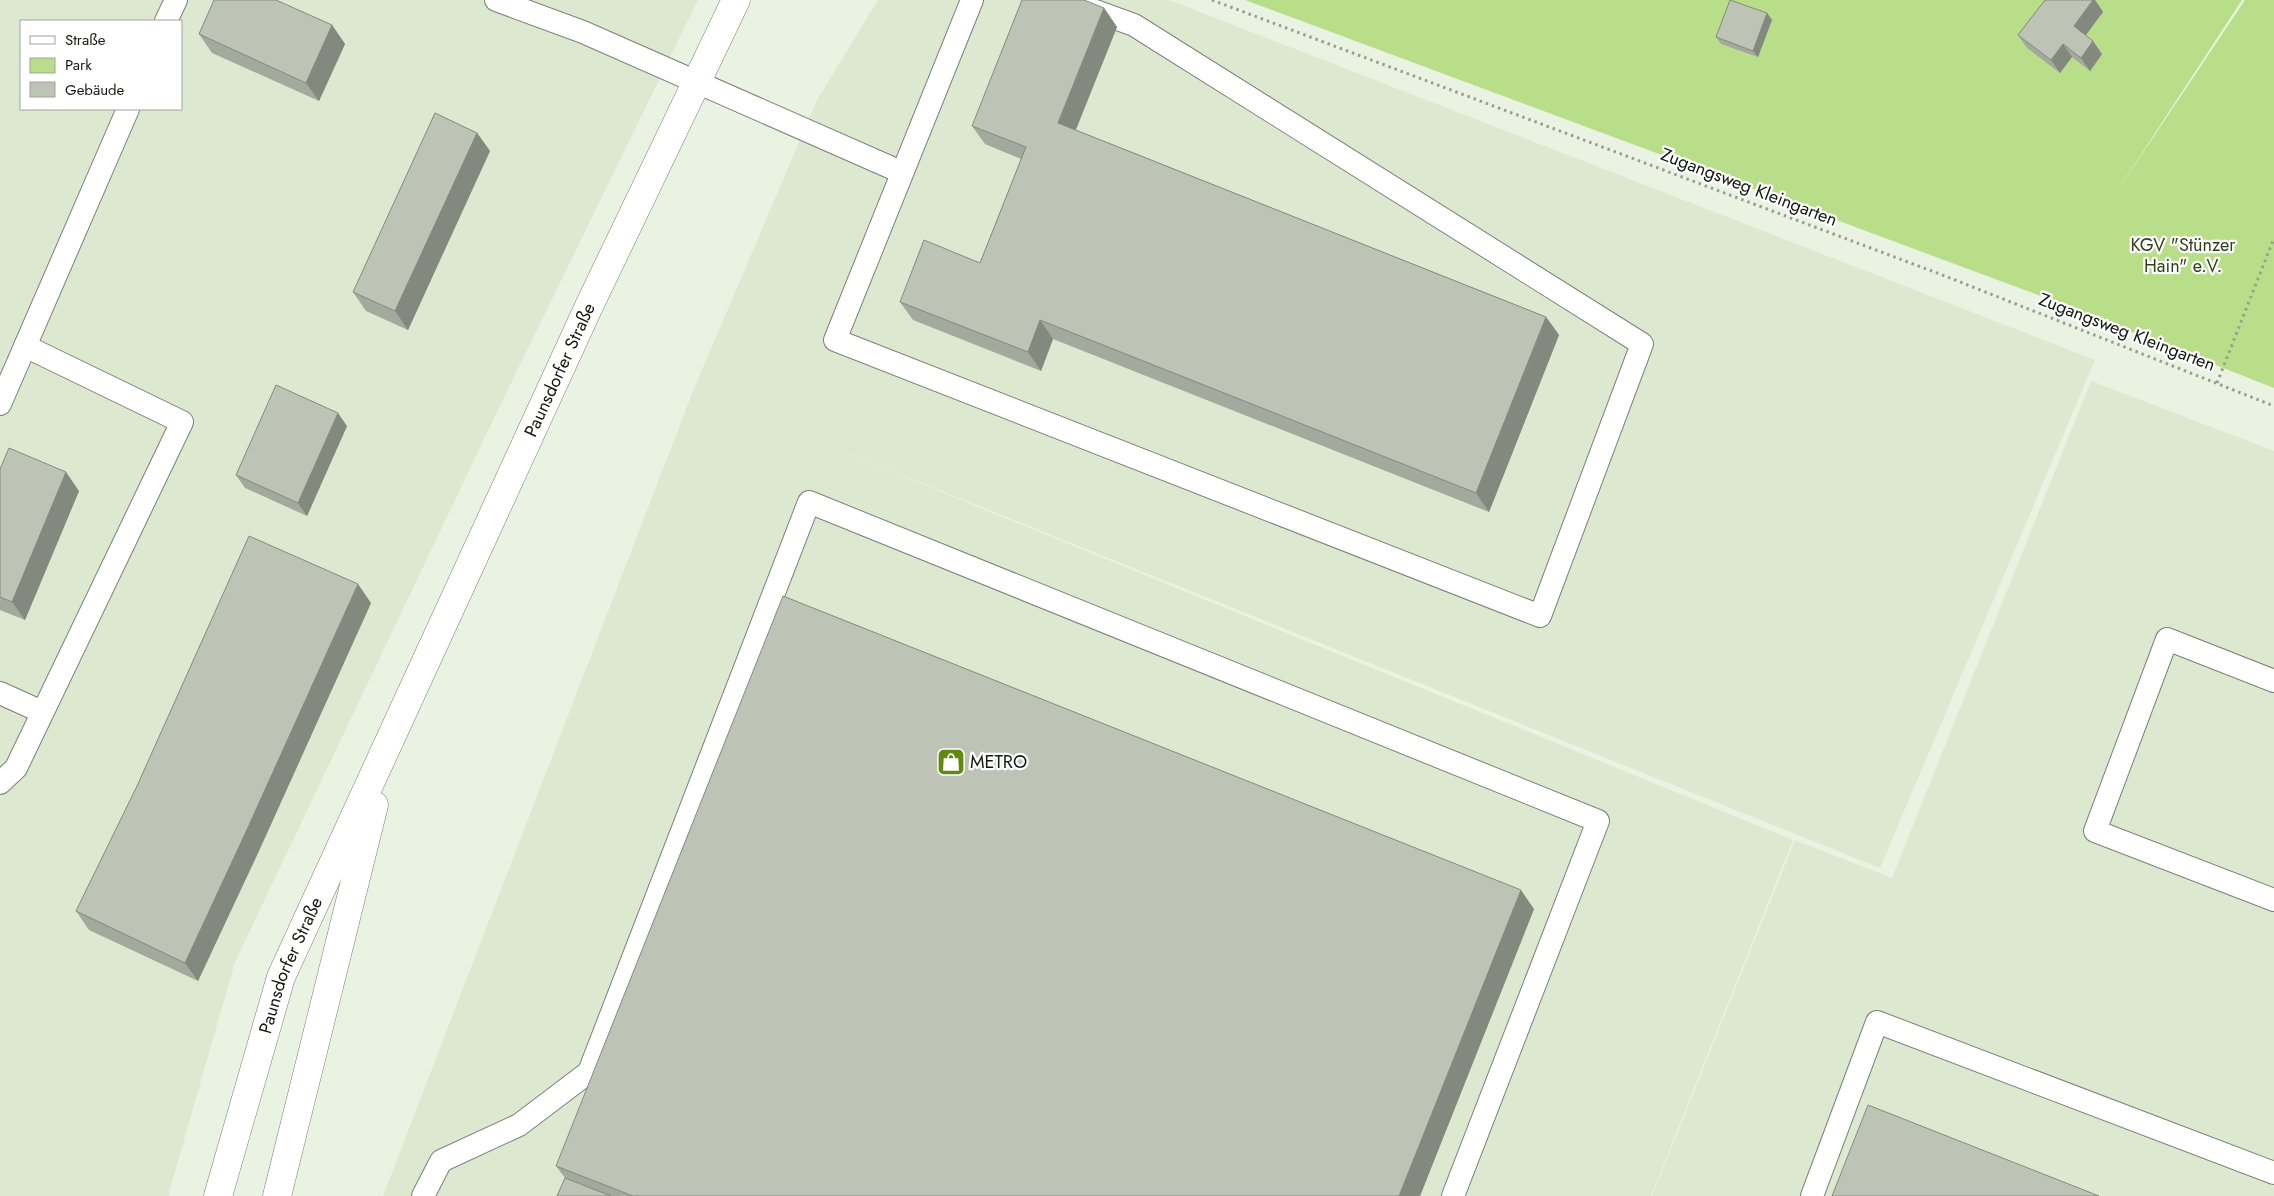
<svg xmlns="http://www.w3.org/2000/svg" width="2274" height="1196" font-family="Jost,sans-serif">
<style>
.built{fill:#dde8d1;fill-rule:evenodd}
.green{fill:#b9de89}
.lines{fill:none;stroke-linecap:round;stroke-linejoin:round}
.service-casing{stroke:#7b8274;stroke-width:24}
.secondary-casing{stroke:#7b8274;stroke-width:29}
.path{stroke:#989e92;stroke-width:3;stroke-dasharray:2.5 4;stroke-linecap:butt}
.service{stroke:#fff;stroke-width:22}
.secondary{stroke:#fff;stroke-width:28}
.wall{fill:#a3a99c}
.shaded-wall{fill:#84897f}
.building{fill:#bdc4b5;stroke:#84897f}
.labels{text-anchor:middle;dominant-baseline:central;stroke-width:4.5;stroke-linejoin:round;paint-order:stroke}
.street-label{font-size:18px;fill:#151812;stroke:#fff}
.park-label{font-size:18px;fill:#30401a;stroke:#fff}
.poi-label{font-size:18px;fill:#151812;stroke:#fff;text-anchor:start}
</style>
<rect width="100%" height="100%" fill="#eaf2e2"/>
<g class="built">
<path d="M0,0H698L495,416L235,962L168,1196H0ZM21,21H181V109H21Z"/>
<path d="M878,0H1169L2095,360L1880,868L817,441L1793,840L1651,1196H383L693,391L817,100Z"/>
<path d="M2091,381L2274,451V1196H1652L1795,840L1892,878Z"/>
</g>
<path class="green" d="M1245,0H2242L2114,196L2245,0H2274V388L2046,298Z"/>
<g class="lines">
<defs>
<g id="service">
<path d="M496,0L583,32L901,172"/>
<path d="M972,0L835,340L1540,616L1642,344L1134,25L1065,0"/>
<path d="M166,21L176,0"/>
<path d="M0,404L128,109"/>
<path d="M2274,681L2167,639L2095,831L2274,900"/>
<path d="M0,693L42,712"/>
<path d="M0,783L16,768L182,422L25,346"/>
<path d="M423,1196L441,1161L519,1125L589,1072L809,502L1598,821L1453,1196"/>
<path d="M1812,1196L1877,1022L2274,1173"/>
</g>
<g id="secondary">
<path id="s1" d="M218,1196L281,977L590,304L736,0"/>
<path d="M277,1196L374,805"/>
</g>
</defs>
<use href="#service" class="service-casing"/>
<use href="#secondary" class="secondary-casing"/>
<g class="path">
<path d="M1212,0L1945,276L2274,406"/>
<path d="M2217,383L2274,238"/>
</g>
<use href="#service" class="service"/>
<use href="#secondary" class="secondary"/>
</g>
<g class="wall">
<path d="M2045,0H2095L2103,12L2085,35L2102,54L2090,71L2072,57L2060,73L2027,48L2018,35Z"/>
<path d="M1104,8L1117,27L1076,130L1546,317L1559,335L1489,512L1053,339L1041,371L913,320L900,302L980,263L1021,159L985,144L972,126Z"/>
<path d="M1767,13L1772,20L1758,57L1721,44L1716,37Z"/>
<path d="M332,25L345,44L319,101L212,53L199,34Z"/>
<path d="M477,133L490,151L408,330L366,311L353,292Z"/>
<path d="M347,426L307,516L245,488L236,475Z"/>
<path d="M0,469L79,491L25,620L0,610Z"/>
<path d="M371,603L258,853L198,981L89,930L76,911Z"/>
<path d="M1534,909L1420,1196H557L565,1178L556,1166Z"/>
</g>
<g class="shaded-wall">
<path d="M2093,0H2095L2103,12L2083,39L2074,26Z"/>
<path d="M1104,8L1117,27L1071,141L1058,123Z"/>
<path d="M1767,13L1772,20L1758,57L1753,51Z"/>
<path d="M332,25L345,44L319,101L306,83Z"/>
<path d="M2093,41L2102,54L2090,71L2081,58Z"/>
<path d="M2063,44L2072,57L2060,73L2051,60Z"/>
<path d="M477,133L490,151L408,330L395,311Z"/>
<path d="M1546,317L1559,335L1489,512L1476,493Z"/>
<path d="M1040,320L1053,339L1041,371L1028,352Z"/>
<path d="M338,413L347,426L307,516L298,503Z"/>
<path d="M66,472L79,491L25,620L12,602Z"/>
<path d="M358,584L371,603L258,853L198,981L185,963Z"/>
<path d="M1521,890L1534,909L1420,1196H1399Z"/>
</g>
<g class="building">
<path d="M214,0H276L332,25L306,83L199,34Z"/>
<path d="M1022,0H1084L1104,8L1058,123L1546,317L1476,493L1040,320L1028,352L900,302L924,240L980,263L1026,147L972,126Z"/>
<path d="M1730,0L1767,13L1753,51L1716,37Z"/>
<path d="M2045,0H2093L2074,26L2093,41L2081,58L2063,44L2051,60L2018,35Z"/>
<path d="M435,113L477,133L395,311L353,292Z"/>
<path d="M276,385L338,413L298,503L236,475Z"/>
<path d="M9,448L66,472L12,602L0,597V469Z"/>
<path d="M249,536L358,584L245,834L185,963L76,911L137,786Z"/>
<path d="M783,596L1521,890L1399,1196H633L556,1166Z"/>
<path d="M1868,1105L2099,1196H1832Z"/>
<path d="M565,1178L611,1196H557Z"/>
</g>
<defs>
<symbol id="shop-square" viewBox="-11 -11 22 22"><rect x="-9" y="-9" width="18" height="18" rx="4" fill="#608914" stroke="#fff"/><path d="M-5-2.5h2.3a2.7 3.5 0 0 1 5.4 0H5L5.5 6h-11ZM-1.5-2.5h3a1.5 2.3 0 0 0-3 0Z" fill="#fff"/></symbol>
</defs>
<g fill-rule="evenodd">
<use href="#shop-square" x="935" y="746" width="32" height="32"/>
</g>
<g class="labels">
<g class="street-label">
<text transform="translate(1749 187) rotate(21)">Zugangsweg Kleingarten</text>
<text transform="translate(2127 332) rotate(21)">Zugangsweg Kleingarten</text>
<text stroke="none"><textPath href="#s1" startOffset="896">Paunsdorfer Straße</textPath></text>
<text stroke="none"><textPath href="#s1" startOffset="242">Paunsdorfer Straße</textPath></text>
</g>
<g class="park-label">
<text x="2183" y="245">KGV "Stünzer<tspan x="2183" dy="21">Hain" e.V.</tspan></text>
</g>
<g class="poi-label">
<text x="970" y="762">METRO</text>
</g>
</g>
<rect x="20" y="20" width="162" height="90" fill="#ffffff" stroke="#a1a3a0"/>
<rect x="30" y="36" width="25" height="8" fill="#ffffff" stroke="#a1a3a0"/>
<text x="65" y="45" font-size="15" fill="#151812">Straße</text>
<rect x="30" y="58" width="25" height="15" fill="#b9de89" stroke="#a1a3a0"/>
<text x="65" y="70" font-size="15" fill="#151812">Park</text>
<rect x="30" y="82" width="25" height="15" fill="#bdc4b5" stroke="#a1a3a0"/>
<text x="65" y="95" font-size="15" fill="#151812">Gebäude</text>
</svg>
